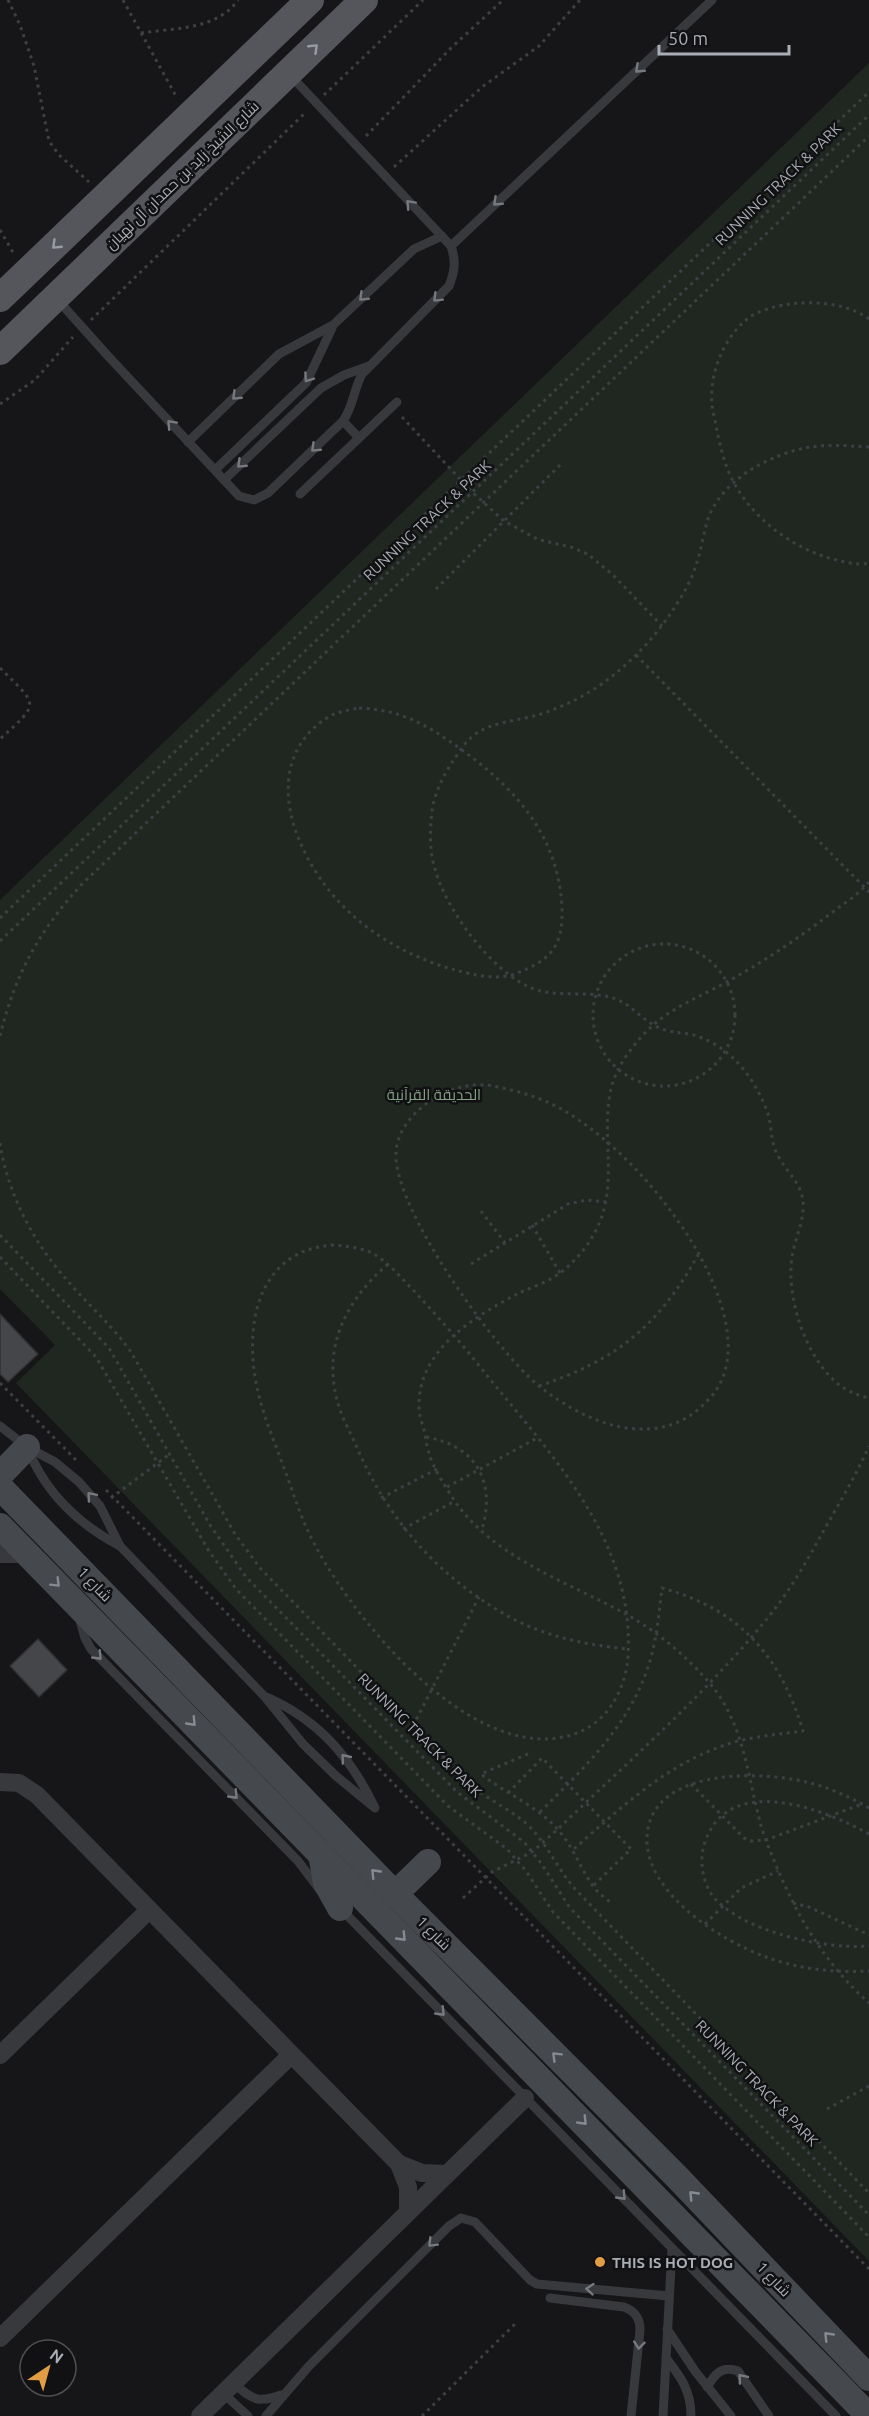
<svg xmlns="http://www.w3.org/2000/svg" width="869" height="2416" font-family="Ubuntu,Cairo,sans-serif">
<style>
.green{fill:#202721}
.building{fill:#45464a;stroke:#303033;stroke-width:1.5}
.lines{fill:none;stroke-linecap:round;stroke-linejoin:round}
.path{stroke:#3d4043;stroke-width:3;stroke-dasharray:3 4.5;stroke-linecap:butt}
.lane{stroke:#37393c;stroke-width:9}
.street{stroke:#37393c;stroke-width:18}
.secondary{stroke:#45484c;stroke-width:26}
.primary{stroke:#54565b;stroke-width:28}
.oneway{stroke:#989ca4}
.oneway2{stroke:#76797f}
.oneway3{stroke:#868a91}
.poi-dot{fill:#e19d44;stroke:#111113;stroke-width:2}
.labels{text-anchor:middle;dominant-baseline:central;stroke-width:5;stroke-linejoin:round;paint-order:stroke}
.street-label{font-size:15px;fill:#a9aeb6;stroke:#111113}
.park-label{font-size:15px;fill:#83a082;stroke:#111113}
.poi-label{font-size:15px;font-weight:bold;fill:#a9aeb6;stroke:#111113;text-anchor:start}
</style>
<rect width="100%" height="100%" fill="#161618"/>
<path class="green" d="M869,63V2261L16,1383L55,1345L0,1289V900Z"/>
<g class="building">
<path d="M0,1314L38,1354L8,1382L0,1374Z"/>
<path d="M38,1639L67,1670L39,1697L10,1666Z"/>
</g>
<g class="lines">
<g class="path">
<path d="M8,0L20,25L34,66L49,141L59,155L89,182"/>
<path d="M123,0L177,98"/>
<path d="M141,33C174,28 217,30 238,0"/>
<path d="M324,95L423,0"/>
<path d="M366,136L451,48L503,0"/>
<path d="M394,167L482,87L539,46L580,0"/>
<path d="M0,230L14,254"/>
<path d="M869,319C847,303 816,301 790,304C777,306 758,310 747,319C723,339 709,374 712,405C713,414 716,423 717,431C721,449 725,467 734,483C754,519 790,546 829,558C840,561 857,566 869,563"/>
<path d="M91,320L306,112"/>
<path d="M0,404L35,380L73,337"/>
<path d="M402,417L473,493L504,521L537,539L574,548L589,555L614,576L662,626"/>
<path d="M869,447C850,446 830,444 811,447C772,453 722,479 708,519C703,535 701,552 695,568C690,584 680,599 671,613C647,648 614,680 575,700C564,705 553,710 541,714C520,721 491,721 473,736C464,743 457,755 451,764C442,778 434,795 432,811C430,830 429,850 435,869C446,910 493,974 534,989C559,998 588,990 613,998C632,1004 643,1022 662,1029C671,1032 680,1033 690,1034C706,1038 722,1047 734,1059C749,1073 761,1094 768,1114C772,1128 771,1144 778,1156C787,1172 800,1182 803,1200C805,1220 795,1237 792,1257C786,1297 805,1356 837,1383C846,1391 857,1395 869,1398"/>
<path d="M436,589L560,465"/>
<path d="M636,655L869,892"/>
<path d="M0,668C38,706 41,702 0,739"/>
<path d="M359,708C403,710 427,725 462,750C517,790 559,837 562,909C563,946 551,960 517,973C499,981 474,975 455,970C415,959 375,938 345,908C303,867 263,786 308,734C315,726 326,717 337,713C344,711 352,709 359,708Z"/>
<path d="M869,882C859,894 846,902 834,911C799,938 763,962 725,983C701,996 673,1007 652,1026C635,1042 616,1066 611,1089C600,1138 620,1186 595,1232C587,1247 574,1263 560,1273C548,1282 532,1287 519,1293C474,1317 417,1350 419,1408C419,1415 422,1423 424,1430C426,1437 426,1445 429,1453C433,1468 445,1486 454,1500C493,1557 565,1581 624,1613C655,1630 684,1654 707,1680C743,1720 747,1772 760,1822C763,1834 768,1846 773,1858C795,1913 824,1963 869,2003"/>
<path d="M0,918L869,92"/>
<path d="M0,941L869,115"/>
<circle cx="664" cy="1015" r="71"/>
<path d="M0,1036C15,974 39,931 82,884L869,136"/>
<path d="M488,1085C515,1090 541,1097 565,1111C604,1135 640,1170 667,1206C703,1252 760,1351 706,1402C687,1422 665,1430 637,1429C601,1427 567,1408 539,1386C496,1351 392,1207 396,1152C398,1120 433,1093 462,1087C470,1085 479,1085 488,1085Z"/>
<path d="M0,1143C7,1192 33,1242 66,1279C87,1304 112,1325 131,1352L235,1534L260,1568L470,1784C488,1800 510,1809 528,1825C548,1845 558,1870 576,1890L869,2193"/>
<path d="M481,1211L505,1243"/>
<path d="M532,1225L560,1273"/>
<path d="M0,1235L109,1348L210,1525L246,1577L457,1792L524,1842L541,1863L570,1908L869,2215"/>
<path d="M331,1245C344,1246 358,1247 370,1252C388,1261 401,1278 415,1292C439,1318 463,1345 485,1373C553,1457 635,1541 628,1657C625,1691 607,1723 574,1734C472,1769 344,1610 307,1529C297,1507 290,1483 281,1460C275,1443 268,1427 263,1410C247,1362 244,1287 293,1257C305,1249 318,1247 331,1245Z"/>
<path d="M0,1257L96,1357L209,1551L236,1589L448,1806L507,1849L526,1871L553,1912L869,2237"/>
<path d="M388,1264C344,1302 320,1351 340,1410C344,1421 350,1432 355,1443C386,1517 436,1575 506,1615C543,1636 585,1645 628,1649"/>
<path d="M471,1264L568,1204L587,1200L606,1202"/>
<path d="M0,1383L78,1462"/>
<path d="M539,1386C616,1360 658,1327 698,1255"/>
<path d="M426,1437C477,1446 497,1483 481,1532"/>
<path d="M447,1487L537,1438"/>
<path d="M106,1490L869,2269"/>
<path d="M111,1498L171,1453"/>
<path d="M381,1498L437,1469"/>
<path d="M403,1529L455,1501"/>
<path d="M413,1726L479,1597"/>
<path d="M528,1754L481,1774C506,1794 538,1806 559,1831C574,1848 580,1868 593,1886C597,1892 604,1897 610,1902"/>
<path d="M691,1784L744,1838L751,1841L766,1840L862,1804"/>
<path d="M508,1793L542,1758L631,1849L593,1886"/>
<path d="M869,1808C850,1797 828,1787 806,1782C757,1770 644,1768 647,1843C650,1896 722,1941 766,1957C798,1969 835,1973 869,1971"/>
<path d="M540,1812C585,1767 631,1724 650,1661C657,1637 659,1612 662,1588C739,1609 780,1655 803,1731C781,1734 759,1736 738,1741C672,1759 624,1805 574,1849"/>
<path d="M869,1834C824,1809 729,1772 705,1842C699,1858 702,1881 712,1895C739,1931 826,1950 869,1946"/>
<path d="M463,1898L492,1872L532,1852L558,1829C629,1761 709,1691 770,1615C791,1589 808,1559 824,1530C840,1502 856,1475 869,1446"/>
<path d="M793,1903L809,1907L869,1935"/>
<path d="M705,1924L741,1888L778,1871"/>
<path d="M827,2109L869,2086"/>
<path d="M422,2416L518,2321"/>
</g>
<g class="lane">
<path d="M451,246L712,0"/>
<path d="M57,299L108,356L239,496L254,500L268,493L343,421C353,407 354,389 362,374L449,286C455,271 456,261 451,246L291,76"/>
<path d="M343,421L359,438"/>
<path d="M188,442L279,354L333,325L414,249L442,236"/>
<path d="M215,470L306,383L332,328"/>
<path d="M224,480L321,388L344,375L369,366"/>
<path d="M300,494L397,402"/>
<path d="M0,1426L27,1447L55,1462L79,1482L100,1506L120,1546"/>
<path d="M28,1449C46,1494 78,1524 120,1546L265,1697L303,1744L336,1776L375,1808"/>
<path d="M79,1617L85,1638L91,1649L298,1861L320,1890"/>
<path d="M266,1697C317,1719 350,1756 374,1806"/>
<path d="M341,1909L836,2416"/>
<path d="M550,2298L624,2307C635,2311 640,2318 640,2330L631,2416"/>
<path d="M667,2329L695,2371L731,2416"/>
<path d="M666,2358C681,2377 691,2391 691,2416"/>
<path d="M233,2383C253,2399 256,2404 281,2395"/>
<path d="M707,2387C715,2374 722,2365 738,2371L769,2416"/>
<path d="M223,2393L248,2416"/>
<path d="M266,2416L309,2366L449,2226L461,2218L475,2222L530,2280L537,2284L669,2296"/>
<path d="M663,2416L672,2248"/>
</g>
<g class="street">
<path d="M0,1554H26"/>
<path d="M0,1782L19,1783L37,1795L399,2164L408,2187V2212"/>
<path d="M0,2055L149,1910"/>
<path d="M399,2164L422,2173L446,2174"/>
<path d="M0,2338L291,2055"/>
<path d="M200,2416L525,2098"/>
</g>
<g class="secondary">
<path d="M0,1475L27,1447"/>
<path d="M0,1487L395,1894L676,2176L869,2378"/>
<path d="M0,1526L869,2416"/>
<path d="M321,1854L326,1883L340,1908"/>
<path d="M395,1894L428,1862"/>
</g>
<g class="primary">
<path d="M0,298L310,0"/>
<path d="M0,351L364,0"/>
</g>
</g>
<defs><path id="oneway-chevron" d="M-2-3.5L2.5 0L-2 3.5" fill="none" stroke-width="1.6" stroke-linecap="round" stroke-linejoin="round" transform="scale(1.5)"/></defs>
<g class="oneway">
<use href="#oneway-chevron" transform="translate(314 48) rotate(-44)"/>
<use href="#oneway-chevron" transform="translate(56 245) rotate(136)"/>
</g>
<g class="oneway2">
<use href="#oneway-chevron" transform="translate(639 69) rotate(137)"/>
<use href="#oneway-chevron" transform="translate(497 202) rotate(137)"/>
<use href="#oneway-chevron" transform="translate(410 204) rotate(-133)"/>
<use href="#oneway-chevron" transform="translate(363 297) rotate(136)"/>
<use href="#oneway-chevron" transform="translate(437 298) rotate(135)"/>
<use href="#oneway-chevron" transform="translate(308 378) rotate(125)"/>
<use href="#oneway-chevron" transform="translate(236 396) rotate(136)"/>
<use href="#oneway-chevron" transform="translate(171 424) rotate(-133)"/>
<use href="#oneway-chevron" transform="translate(315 448) rotate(136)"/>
<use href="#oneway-chevron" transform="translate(241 464) rotate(136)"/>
<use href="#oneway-chevron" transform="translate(91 1496) rotate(-130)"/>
<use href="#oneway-chevron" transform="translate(98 1656) rotate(46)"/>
<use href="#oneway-chevron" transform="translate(345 1758) rotate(-129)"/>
<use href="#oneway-chevron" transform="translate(234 1795) rotate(46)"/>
<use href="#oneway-chevron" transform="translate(441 2012) rotate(46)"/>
<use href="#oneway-chevron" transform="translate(622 2196) rotate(46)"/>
<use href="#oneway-chevron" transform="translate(432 2243) rotate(135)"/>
<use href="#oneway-chevron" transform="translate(590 2289) rotate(-175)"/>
<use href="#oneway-chevron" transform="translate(639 2345) rotate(96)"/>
<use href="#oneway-chevron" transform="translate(742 2378) rotate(-130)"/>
</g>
<g class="oneway3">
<use href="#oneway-chevron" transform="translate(56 1583) rotate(45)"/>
<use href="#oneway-chevron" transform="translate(192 1722) rotate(46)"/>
<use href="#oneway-chevron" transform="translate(375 1873) rotate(-134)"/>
<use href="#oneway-chevron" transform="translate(402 1937) rotate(46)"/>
<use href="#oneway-chevron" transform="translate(556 2056) rotate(-135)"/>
<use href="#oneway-chevron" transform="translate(583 2121) rotate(46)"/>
<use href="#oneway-chevron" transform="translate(693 2195) rotate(-134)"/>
<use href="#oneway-chevron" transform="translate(828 2336) rotate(-134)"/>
</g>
<circle class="poi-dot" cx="600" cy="2262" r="6"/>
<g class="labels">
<g class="street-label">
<text transform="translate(182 175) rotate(-44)">شارع الشيخ زايد بن حمدان آل نهيان</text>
<text transform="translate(778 184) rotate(-44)">RUNNING TRACK &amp; PARK</text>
<text transform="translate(427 520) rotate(-43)">RUNNING TRACK &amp; PARK</text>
<text transform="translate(95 1584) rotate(46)">شارع 1</text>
<text transform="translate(420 1735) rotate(45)">RUNNING TRACK &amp; PARK</text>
<text transform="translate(434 1933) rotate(45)">شارع 1</text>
<text transform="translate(757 2083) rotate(46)">RUNNING TRACK &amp; PARK</text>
<text transform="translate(774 2279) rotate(46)">شارع 1</text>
</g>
<g class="park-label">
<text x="434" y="1094">الحديقة القرآنية</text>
</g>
<g class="poi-label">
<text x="612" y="2262">THIS IS HOT DOG</text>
</g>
</g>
<g transform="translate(48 2368) rotate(36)"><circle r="28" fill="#111113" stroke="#4e5054" stroke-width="1.5"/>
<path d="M0-4.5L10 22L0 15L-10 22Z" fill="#e19d44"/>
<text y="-9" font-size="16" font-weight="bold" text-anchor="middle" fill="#a9aeb6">N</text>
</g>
<path d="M659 45v9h130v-9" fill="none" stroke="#a9aeb6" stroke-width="3"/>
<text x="668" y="45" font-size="18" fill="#a9aeb6" stroke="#111113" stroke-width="4.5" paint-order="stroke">50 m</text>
</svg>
